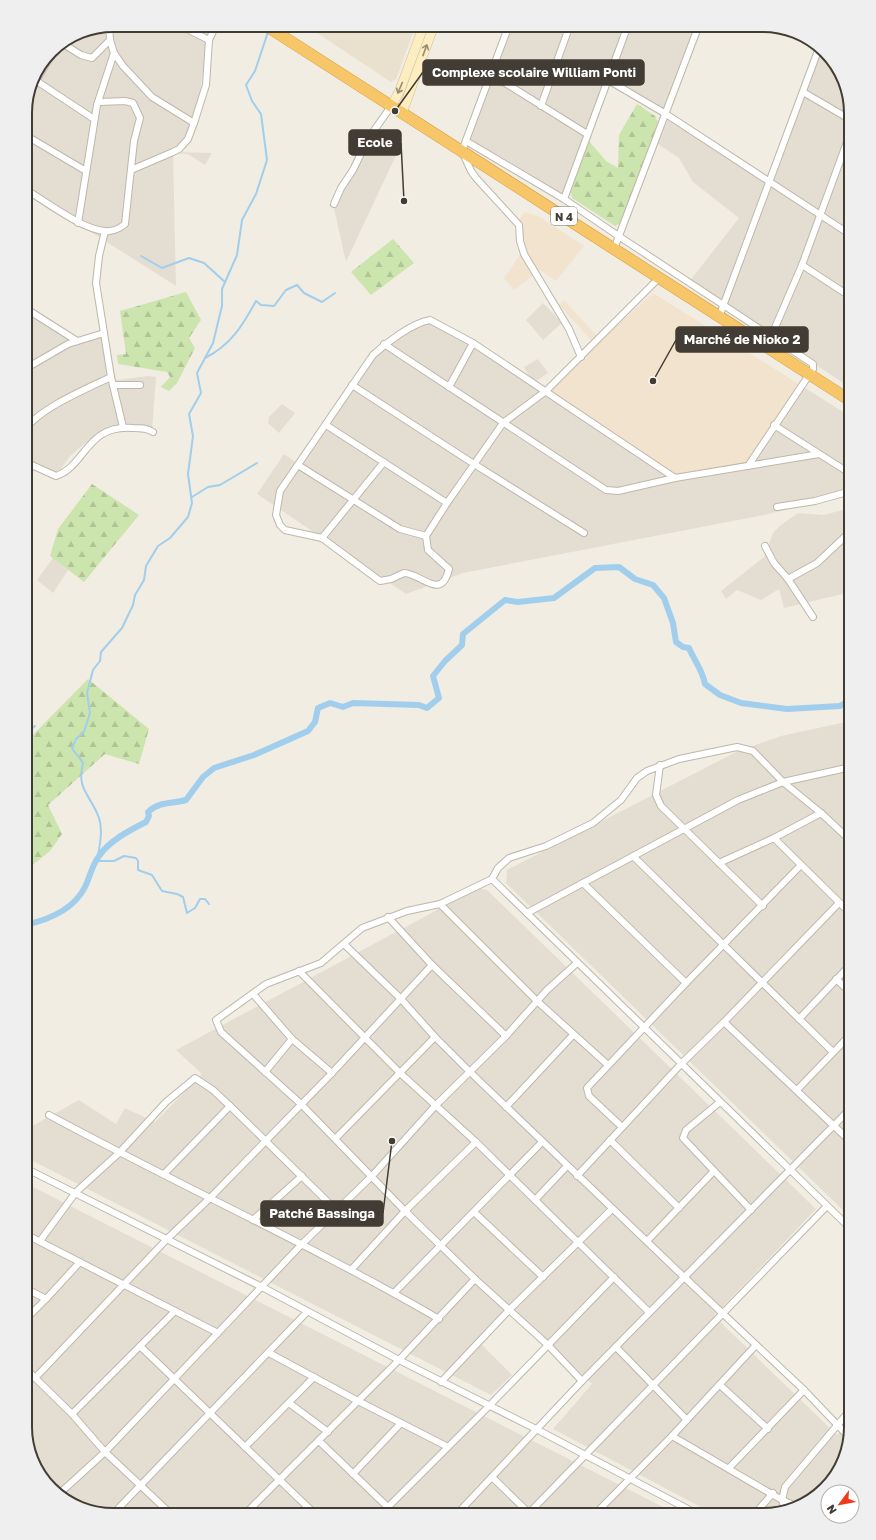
<svg xmlns="http://www.w3.org/2000/svg" width="876" height="1540" font-family="'Golos Text',sans-serif">
<style>
.residential{fill:#e4ded2}
.commercial{fill:#f2e3cf}
.education{fill:#e9e1ce}
.forest{fill:url(#forest-firs)}
.lines{fill:none;stroke-linecap:round;stroke-linejoin:round}
.stream{stroke:#a1ceec;stroke-width:2}
.canal{stroke:#a1ceec;stroke-width:6}
.street-casing{stroke:#beb7aa;stroke-width:8}
.secondary-casing{stroke:#d2c197;stroke-width:10}
.highway-casing{stroke:#d59a39;stroke-width:12}
.street{stroke:#fff;stroke-width:6}
.secondary{stroke:#fcedc2;stroke-width:9}
.highway{stroke:#f6c669;stroke-width:11}
.oneway{stroke:#968c74}
.labels{text-anchor:middle;dominant-baseline:central;stroke-width:4;stroke-linejoin:round;paint-order:stroke}
.shield{fill:#fff;stroke:#7b7671;stroke-width:1}
.shield-label{font-size:11px;font-weight:bold;fill:#423c34}
.rim{fill:none;stroke:#423c34;stroke-width:2}
.leader{fill:none;stroke:#423c34;stroke-width:1.5}
.callout-dot{fill:#423c34;stroke:#fff;stroke-width:1.5}
.callout{fill:#423c34;stroke:#423c34;stroke-width:1.5}
.callout-label{font-size:13px;text-anchor:middle;font-weight:bold;fill:#fff}
</style>
<defs>
<pattern id="forest-firs" width="22" height="20" patternUnits="userSpaceOnUse"><rect width="22" height="20" fill="#cce4ad"/><path d="M5 1l3.5 6h-7zM16 11l3.5 6h-7z" fill="#b0c495"/></pattern>
</defs>
<rect width="100%" height="100%" fill="#f1ede3"/>
<g class="residential">
<path d="M113,25H216L209,40L194,123L174,152L212,153L205,165L188,154L173,153L176,286L31,194L25,203V108L28,97L37,83L32,79L51,51L80,32Z"/>
<path d="M509,25H699L666,114L608,80L564,199L466,141Z"/>
<path d="M819,48L842,74L851,113V388L689,282L739,218L693,182L679,158L658,144L669,117L769,183Z"/>
<path d="M368,139L398,151L346,262L333,204Z"/>
<path d="M543,303L562,323L543,340L526,320Z"/>
<path d="M25,307L78,341L107,333L116,380L148,376L156,377L152,430L116,431L99,436L84,444L71,455L57,474L25,460V370L30,366L25,363Z"/>
<path d="M430,320L544,392L802,386L851,417V494L764,515L463,573L406,594L257,494L284,454L301,466L375,357L386,346Z"/>
<path d="M538,359L548,373L533,383L524,367Z"/>
<path d="M282,404L295,413L279,433L268,423L269,417Z"/>
<path d="M851,499V592L784,608L779,589L761,600L737,590L726,599L721,591L764,557L773,533L781,525L798,513L823,515L843,510Z"/>
<path d="M53,558L68,570L53,593L37,580Z"/>
<path d="M851,721V1218L506,883L507,870L738,751L781,736Z"/>
<path d="M478,888L487,890L816,1209L714,1316L837,1435L851,1421V1427L836,1476L802,1506L763,1515H716L553,1429L592,1384L510,1307L477,1340L512,1375L491,1395L25,1157V1130L79,1100L116,1124L125,1108L155,1122L202,1074L176,1050Z"/>
<path d="M25,1183L679,1515H108L64,1500L34,1466L25,1427Z"/>
</g>
<g class="commercial">
<path d="M525,212L540,217L584,246L556,281L540,270L514,290L504,278L524,249L520,240V218Z"/>
<path d="M653,293L802,386L749,467L682,480L544,392Z"/>
<path d="M564,300L597,336L592,341L559,305Z"/>
</g>
<path class="education" d="M305,25H416L396,79L391,82Z"/>
<g class="forest">
<path d="M637,104L655,116L658,122L621,223L615,226L572,198L571,192L589,141L606,161L618,168L619,135Z"/>
<path d="M393,239L414,263L371,295L351,272Z"/>
<path d="M186,292L201,320L189,338L195,348L177,383L169,391L161,387L170,377L167,372L118,364L117,355L126,354L120,311Z"/>
<path d="M92,484L139,515L84,582L50,556L58,529Z"/>
<path d="M88,679L149,729L139,764L105,754L48,805L62,834L50,851L25,871V743Z"/>
</g>
<g class="lines">
<g class="stream">
<path d="M141,256L162,268L189,258L204,263L225,282"/>
<path d="M205,358C231,345 243,325 256,301L261,305L274,306L286,290L297,285L304,293L322,302L335,293"/>
<path d="M192,497L208,487L220,485L257,463"/>
<path d="M25,734L35,726"/>
<path d="M98,856C100,843 103,830 99,818C91,795 76,790 83,763C80,757 75,754 72,748L76,739L84,732L90,713L87,693L93,670L100,661L101,652L122,628L133,605L135,595L144,580L146,566L158,546L170,538L188,517L192,503L188,474L193,436L189,414L201,393L197,373L213,343L222,306V289L237,255L242,220L256,194L267,160L261,114L252,101L246,85L255,71L268,32"/>
<path d="M96,861H114L124,856L136,858L138,861V870L152,875L162,891L177,894L183,897L187,913L195,908L200,899H205L209,904"/>
</g>
<path class="canal" d="M25,925C48,920 74,909 85,887C90,877 92,865 99,856C109,841 130,830 146,822L149,816L148,812C159,801 172,804 186,800L203,777L214,768L254,755L308,731L315,722L318,708L330,703L343,707L353,703L419,705L427,708L439,698L433,676L445,661L462,645L463,634L505,600L518,602L554,598L595,568L619,567L635,579L653,585L664,598L673,623L676,642L683,647L689,648C694,660 703,671 705,684L720,695L741,703L787,709L840,706L851,700"/>
<defs>
<g id="street">
<path d="M179,25L209,40"/>
<path d="M509,25L462,151L471,171L476,178L519,225L520,241L524,254L569,329L581,357"/>
<path d="M62,43L81,55L92,58L110,40"/>
<path d="M114,53L123,66L152,97L194,123"/>
<path d="M489,73L587,134"/>
<path d="M32,78L94,119"/>
<path d="M608,80L666,114L851,235"/>
<path d="M803,92L851,120"/>
<path d="M29,93L56,47"/>
<path d="M541,106L570,25"/>
<path d="M25,135L86,171"/>
<path d="M466,141L564,199L620,237L813,364V369L748,466"/>
<path d="M131,170L173,152L179,149L188,139L194,123L206,85L209,40L216,25"/>
<path d="M25,189C45,201 83,230 105,231C112,232 120,228 125,224L134,141L140,118L133,103L125,101L99,102"/>
<path d="M564,199L628,25"/>
<path d="M334,204L341,188L353,170L368,139L392,105"/>
<path d="M78,223L97,105L114,53L110,40L109,26"/>
<path d="M105,231L99,256L96,283L111,377L123,427"/>
<path d="M614,249L699,25"/>
<path d="M802,265L851,297"/>
<path d="M25,308L77,341"/>
<path d="M719,317L819,48"/>
<path d="M384,344L606,490L618,491L675,478L819,454"/>
<path d="M767,346L802,265L851,131"/>
<path d="M25,369L68,344L104,333"/>
<path d="M113,385H140"/>
<path d="M352,385L474,464L584,533"/>
<path d="M449,387L473,343"/>
<path d="M326,425L447,503"/>
<path d="M774,425L851,474"/>
<path d="M25,430C38,409 88,388 111,377"/>
<path d="M25,462L56,476C86,466 86,424 133,428C140,428 147,428 153,432"/>
<path d="M298,465L400,529L426,536L428,550L449,569C441,602 421,573 404,573L391,579L380,581L322,538L285,530L280,525L276,515L280,491L373,355C386,343 412,323 430,320L473,343L675,478"/>
<path d="M777,507L815,501L851,491"/>
<path d="M426,536L447,503L503,423L546,391L659,278"/>
<path d="M322,538L384,462"/>
<path d="M765,546L774,563L788,579L817,563L851,531"/>
<path d="M788,579L813,617"/>
<path d="M660,765L656,795L661,806L763,906"/>
<path d="M774,838L851,914"/>
<path d="M633,856L833,1052"/>
<path d="M719,863L774,838L821,813"/>
<path d="M492,879L851,1229"/>
<path d="M583,883L686,983"/>
<path d="M440,904L538,1002L608,1065"/>
<path d="M527,913L738,800L783,782L851,767"/>
<path d="M388,917L432,965L506,1036"/>
<path d="M344,944L401,999L435,1037L469,1071L684,1277L804,1390L848,1436"/>
<path d="M299,971L400,1073L476,1142L649,1312"/>
<path d="M836,979L851,993"/>
<path d="M253,994L292,1039L332,1073"/>
<path d="M799,1019L851,964"/>
<path d="M724,1022L851,1142"/>
<path d="M265,1072L292,1039"/>
<path d="M797,1090L851,1034"/>
<path d="M720,1102L686,1130L683,1138L751,1210"/>
<path d="M506,1107L573,1035"/>
<path d="M49,1115C178,1185 312,1245 439,1319"/>
<path d="M622,1127L589,1096L587,1088L686,983L801,865"/>
<path d="M336,1138L435,1037"/>
<path d="M610,1140L679,1208"/>
<path d="M25,1168L262,1287L399,1360L536,1429L699,1515"/>
<path d="M164,1174L230,1106"/>
<path d="M577,1176L681,1064L724,1022L839,903"/>
<path d="M535,1200L567,1166"/>
<path d="M474,1212L543,1277"/>
<path d="M253,1220L302,1176"/>
<path d="M25,1234L218,1333"/>
<path d="M40,1241L76,1192L119,1153L166,1102L195,1078L213,1090L230,1106L336,1210"/>
<path d="M647,1241L714,1171"/>
<path d="M351,1270L405,1211L476,1142"/>
<path d="M25,1288L46,1299L80,1262"/>
<path d="M394,1293L542,1142"/>
<path d="M25,1320L46,1299"/>
<path d="M140,1346L316,1515"/>
<path d="M616,1347L687,1420"/>
<path d="M269,1353L358,1401L448,1447"/>
<path d="M25,1368L72,1414L105,1452L172,1515"/>
<path d="M36,1377L167,1239L210,1198L332,1073L432,965"/>
<path d="M582,1381L548,1345L475,1279L405,1211L301,1104L221,1032L216,1020L266,984L321,963L362,928L407,911L440,904L492,879L498,868L509,858L546,846L593,823L621,800L637,778L647,771L679,759L737,747L753,751L783,782L821,813L851,841"/>
<path d="M441,1382L509,1310L612,1209"/>
<path d="M720,1385L768,1429"/>
<path d="M289,1403L328,1432"/>
<path d="M72,1414L175,1311"/>
<path d="M672,1436L782,1500L798,1507"/>
<path d="M319,1441L396,1515"/>
<path d="M245,1447L314,1377"/>
<path d="M729,1468L804,1390"/>
<path d="M353,1474L401,1423"/>
<path d="M492,1477L531,1515"/>
<path d="M59,1494L105,1452L301,1245L372,1176L436,1105L506,1036L547,990L577,963"/>
<path d="M388,1507L489,1406L614,1277"/>
<path d="M785,1510L782,1500L785,1487L851,1409"/>
<path d="M529,1513L827,1206"/>
<path d="M112,1515L307,1312"/>
<path d="M244,1515L399,1360L475,1279"/>
<path d="M456,1515L582,1381L851,1108"/>
<path d="M594,1515L672,1436L756,1345"/>
<path d="M674,1515L682,1506"/>
<path d="M754,1515L773,1493"/>
</g>
<g id="secondary">
<path d="M392,105L400,90L424,25"/>
<path d="M402,113L434,25"/>
</g>
<path id="highway" d="M265,25L851,401"/>
</defs>
<use href="#street" class="street-casing"/>
<use href="#secondary" class="secondary-casing"/>
<use href="#highway" class="highway-casing"/>
<use href="#street" class="street"/>
<use href="#secondary" class="secondary"/>
<use href="#highway" class="highway"/>
</g>
<defs><path id="oneway-shaft" d="M-6 0H5M1.5-3L5.5 0L1.5 3" fill="none" stroke-width="1.6" stroke-linecap="round" stroke-linejoin="round"/></defs>
<g class="oneway">
<use href="#oneway-shaft" transform="translate(425 50) rotate(-70)"/>
<use href="#oneway-shaft" transform="translate(400 88) rotate(113)"/>
</g>
<g class="labels">
<rect class="shield" x="551" y="207" width="26" height="18" rx="3"/>
<g class="shield-label">
<text x="564" y="216">N 4</text>
</g>
</g>
<path d="M0 0H876V1540H0ZM113 32H763A81 81 0 0 1 844 113V1427A81 81 0 0 1 763 1508H113A81 81 0 0 1 32 1427V113A81 81 0 0 1 113 32Z" fill="#f0efef" fill-rule="evenodd"/>
<path class="rim" d="M113 32H763A81 81 0 0 1 844 113V1427A81 81 0 0 1 763 1508H113A81 81 0 0 1 32 1427V113A81 81 0 0 1 113 32Z"/>
<path class="leader" d="M395 111L423 72M404 201L401 143M653 381L676 340M392 1141L383 1213"/>
<g class="callout-dot">
<circle cx="395" cy="111" r="4"/>
<circle cx="404" cy="201" r="4"/>
<circle cx="653" cy="381" r="4"/>
<circle cx="392" cy="1141" r="4"/>
</g>
<g class="callout">
<rect x="423" y="60" width="221" height="25" rx="4"/>
<rect x="349" y="130" width="52" height="25" rx="4"/>
<rect x="676" y="327" width="132" height="25" rx="4"/>
<rect x="261" y="1201" width="122" height="25" rx="4"/>
</g>
<g class="callout-label">
<text x="534" y="77">Complexe scolaire William Ponti</text>
<text x="375" y="147">Ecole</text>
<text x="742" y="344">Marché de Nioko 2</text>
<text x="322" y="1218">Patché Bassinga</text>
</g>
<g transform="translate(840 1504) rotate(238)"><circle r="19" fill="#ffffff" stroke="#b3b1ae"/>
<path d="M0-3L7 15L0 10L-7 15Z" fill="#ef3a1c"/>
<text y="-6" font-size="11" font-weight="bold" text-anchor="middle" fill="#423c34">N</text>
</g>
</svg>
